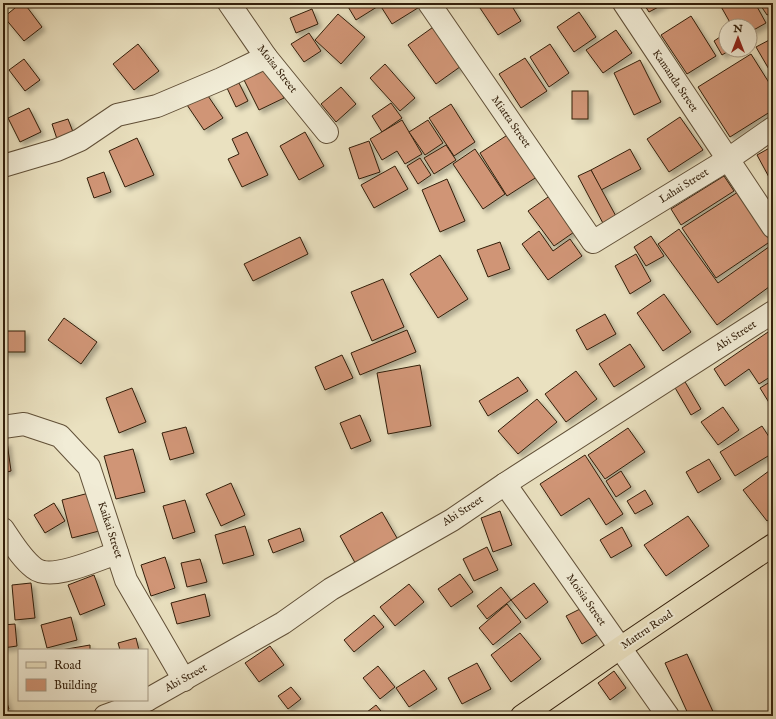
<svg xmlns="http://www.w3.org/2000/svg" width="776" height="719" font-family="'IM FELL English',serif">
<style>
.building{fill:#d09576;stroke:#331f0b;filter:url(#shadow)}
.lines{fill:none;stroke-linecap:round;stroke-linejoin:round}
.minor-casing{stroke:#615038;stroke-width:24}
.major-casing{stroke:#331f0b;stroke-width:24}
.minor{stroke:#f1ecd6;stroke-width:22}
.major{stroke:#eae1c0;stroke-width:22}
.labels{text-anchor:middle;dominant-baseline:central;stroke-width:4;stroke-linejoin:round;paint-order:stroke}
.street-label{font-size:11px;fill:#331f0b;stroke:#f1ecd6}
</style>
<defs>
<filter id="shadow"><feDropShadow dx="3.5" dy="3.5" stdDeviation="2" flood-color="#0004"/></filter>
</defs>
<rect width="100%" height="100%" fill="#eae1c0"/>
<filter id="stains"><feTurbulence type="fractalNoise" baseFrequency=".005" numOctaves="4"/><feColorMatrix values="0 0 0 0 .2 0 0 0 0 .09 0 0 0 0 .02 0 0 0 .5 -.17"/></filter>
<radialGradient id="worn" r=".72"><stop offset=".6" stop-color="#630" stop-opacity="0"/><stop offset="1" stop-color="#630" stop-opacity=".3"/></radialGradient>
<g class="building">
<path d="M21,3H24L42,27L24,41L4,17Z"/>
<path d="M350,3H419L421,6L392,24L380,5L356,20L347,5Z"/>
<path d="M482,3H510L521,21L498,35L478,5Z"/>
<path d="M643,3H666L649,12Z"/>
<path d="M719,3H755L766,23L750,32V26H732Z"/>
<path d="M759,3H773V12L767,15Z"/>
<path d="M312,9L318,24L296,33L290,18Z"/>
<path d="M579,12L596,37L574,52L557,27Z"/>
<path d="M338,14L365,37L341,64L315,40Z"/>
<path d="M691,16L716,56L687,74L661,35Z"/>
<path d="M436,25L464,64L436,84L408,45Z"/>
<path d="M616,30L632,53L603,73L586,50Z"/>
<path d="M309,33L321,51L304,62L291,44Z"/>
<path d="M726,33V50H730L722,55L714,41Z"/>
<path d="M773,38V69L770,71L756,47Z"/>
<path d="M138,44L159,71L134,90L113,64Z"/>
<path d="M550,44L569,73L549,87L530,57Z"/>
<path d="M751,54L773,89V110L730,137L698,87Z"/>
<path d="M525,58L547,91L521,108L499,74Z"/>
<path d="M24,59L40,80L25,91L9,70Z"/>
<path d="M640,60L661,102L634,115L614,73Z"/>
<path d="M385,64L415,98L400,111L370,78Z"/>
<path d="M269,68L284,98L259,110L244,80Z"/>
<path d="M3,80L7,112H3Z"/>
<path d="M239,83L248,101L236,107L227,88Z"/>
<path d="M341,87L356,104L336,122L321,104Z"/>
<path d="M204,90L223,118L204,130L185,102Z"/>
<rect x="572" y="91" width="16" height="28"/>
<path d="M391,103L402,118L382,132L372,116Z"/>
<path d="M451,104L475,142L454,156L429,118Z"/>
<path d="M29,108L41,132L20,142L8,118Z"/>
<path d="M680,117L703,150L669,172L647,139Z"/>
<path d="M68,119L75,137L58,142L52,124Z"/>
<path d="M402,120L422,154L405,164L397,151L382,160L370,139Z"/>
<path d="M428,120L443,143L425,155L409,132Z"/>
<path d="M515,130L543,173L507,196L480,153Z"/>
<path d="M247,132L268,175L242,187L228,159L239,154L232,139Z"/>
<path d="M305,132L324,166L299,180L280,146Z"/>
<path d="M137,138L154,175L125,187L109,151Z"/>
<path d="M369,141L380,172L359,179L349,148Z"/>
<path d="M446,145L456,160L434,174L424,158Z"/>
<path d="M773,146V178L770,179L757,155Z"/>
<path d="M475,149L505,194L483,209L453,164Z"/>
<path d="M630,149L641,169L601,190L591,170Z"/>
<path d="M420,158L431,175L418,184L407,166Z"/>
<path d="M395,166L408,189L374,208L361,185Z"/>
<path d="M591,170L618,220L605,227L578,176Z"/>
<path d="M104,172L111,192L94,198L87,178Z"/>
<path d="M724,176L734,191L681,225L671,209Z"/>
<path d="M447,179L465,221L440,232L422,190Z"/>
<path d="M738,192L771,241L716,278L682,228Z"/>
<path d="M551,195L577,230L554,246L528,211Z"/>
<path d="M679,229L718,283L773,244V284L717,325L658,244Z"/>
<path d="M539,231L553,251L570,239L582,256L548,280L522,244Z"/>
<path d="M651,236L664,256L646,266L634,247Z"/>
<path d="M300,237L308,254L253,281L244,264Z"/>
<path d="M500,242L510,269L488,277L477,250Z"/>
<path d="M636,254L651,281L630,294L615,266Z"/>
<path d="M440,255L468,299L438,318L410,274Z"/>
<path d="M383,279L404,327L372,341L351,292Z"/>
<path d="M664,294L691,332L663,351L637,313Z"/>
<path d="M605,314L616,334L587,350L576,330Z"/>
<path d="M64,318L97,342L81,364L48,340Z"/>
<path d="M407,330L416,352L360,375L351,353Z"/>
<rect x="3" y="331" width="22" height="21"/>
<path d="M768,332L773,339V375L759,384L749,369L725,386L714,369Z"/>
<path d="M630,344L645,367L614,387L599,364Z"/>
<path d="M342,355L353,378L325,390L315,367Z"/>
<path d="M420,365L431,426L388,434L377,373Z"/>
<path d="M576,371L597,399L566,422L545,394Z"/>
<path d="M518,377L528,391L488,416L479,401Z"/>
<path d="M684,380L701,409L691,415L674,386Z"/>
<path d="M773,380V409L760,388Z"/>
<path d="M132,388L146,422L119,433L106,398Z"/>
<path d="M537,399L557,422L518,454L498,431Z"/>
<path d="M723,407L739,430L718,445L701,422Z"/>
<path d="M360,415L371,441L351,449L340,423Z"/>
<path d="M762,426L773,443V453L735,476L720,452Z"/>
<path d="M186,427L194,453L170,460L162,433Z"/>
<path d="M628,428L645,452L605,479L588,455Z"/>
<path d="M3,442H7L11,471L3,473Z"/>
<path d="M133,449L145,492L116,499L104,456Z"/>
<path d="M585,455L623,514L606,525L589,498L561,516L540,484Z"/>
<path d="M709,459L721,479L698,493L686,472Z"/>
<path d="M773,468V517L767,521L743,490Z"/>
<path d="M621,471L631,487L616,497L606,481Z"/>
<path d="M231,483L245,515L221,526L206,494Z"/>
<path d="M645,490L653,504L635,514L627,501Z"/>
<path d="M89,493L99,531L72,538L62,500Z"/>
<path d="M185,500L195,532L173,539L163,506Z"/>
<path d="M54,503L65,521L45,533L34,515Z"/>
<path d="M500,511L512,545L493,552L481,518Z"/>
<path d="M382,512L401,545L358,568L340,536Z"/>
<path d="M688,516L709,546L666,576L644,545Z"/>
<path d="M245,526L254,555L223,564L215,535Z"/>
<path d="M622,527L632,546L611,558L600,540Z"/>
<path d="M300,528L304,541L273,553L268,540Z"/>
<path d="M487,547L498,570L474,581L463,559Z"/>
<path d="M165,557L175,588L151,596L141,565Z"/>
<path d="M200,559L207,582L187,587L181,563Z"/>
<path d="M460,574L473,592L451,607L438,589Z"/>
<path d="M94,575L105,605L80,615L68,585Z"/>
<path d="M31,583L35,618L15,620L12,585Z"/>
<path d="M534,583L548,602L526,619L511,600Z"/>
<path d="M409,584L424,602L395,626L380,607Z"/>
<path d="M501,587L511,600L487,619L477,606Z"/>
<path d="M205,594L210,616L177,624L171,603Z"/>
<path d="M507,604L521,622L493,645L479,628Z"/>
<path d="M582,608L597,635L582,644L566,616Z"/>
<path d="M374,615L384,627L354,652L344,640Z"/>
<path d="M71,617L77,640L47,648L41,625Z"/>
<path d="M15,624L17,646L3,648V625Z"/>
<path d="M520,633L541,659L511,682L491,655Z"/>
<path d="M136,638L139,650H120L118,643Z"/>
<path d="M90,645V650H61Z"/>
<path d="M270,646L284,665L259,682L245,663Z"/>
<path d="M687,654L715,716H689L665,663Z"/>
<path d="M477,663L491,689L462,704L448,678Z"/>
<path d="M378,666L395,687L380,699L363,678Z"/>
<path d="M424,670L437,689L409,707L396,688Z"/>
<path d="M614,671L626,688L610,700L598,683Z"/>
<path d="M291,687L301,699L288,709L278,696Z"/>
<path d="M3,691L9,709L3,711Z"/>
<path d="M376,705L385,716H362Z"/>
</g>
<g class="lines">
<defs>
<g id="minor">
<path d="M229,3L266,57L327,132"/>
<path d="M429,3L593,242L727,160L773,128"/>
<path d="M624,3L773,227"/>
<path d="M3,166L57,150L80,140L117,115L157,106L221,79L266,57"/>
<path d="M3,427L24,424L60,436L89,467L126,580L184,680"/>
<path d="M505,484L668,716"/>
<path d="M3,529C12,542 21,558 34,568C51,582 98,559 117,553"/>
<path d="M147,700L283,623L331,589L452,520L505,484L773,312"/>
<path d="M105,716L138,704L147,700"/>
</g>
<path id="major" d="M522,716L620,648L773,545"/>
</defs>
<use href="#minor" class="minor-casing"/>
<use href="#major" class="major-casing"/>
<use href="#minor" class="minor"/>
<use href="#major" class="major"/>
</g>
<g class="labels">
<g class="street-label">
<text transform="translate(277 69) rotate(52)">Moisa Street</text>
<text transform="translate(675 81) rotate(56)">Kamanda Street</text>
<text transform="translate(511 122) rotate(55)">Miatta Street</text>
<text transform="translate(684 186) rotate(-32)">Lahai Street</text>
<text transform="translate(736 336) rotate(-33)">Abi Street</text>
<text transform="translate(463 511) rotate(-33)">Abi Street</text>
<text transform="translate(110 530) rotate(72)">Kaikai Street</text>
<text transform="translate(586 600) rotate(55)">Moisia Street</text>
<text transform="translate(647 630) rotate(-34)">Mattru Road</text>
<text transform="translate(186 678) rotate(-29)">Abi Street</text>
</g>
</g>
<rect width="776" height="719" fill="none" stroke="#eae1c0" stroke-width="16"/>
<rect x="4" y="4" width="768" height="711" fill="none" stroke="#331f0b" stroke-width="2"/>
<rect x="8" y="8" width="760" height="703" fill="none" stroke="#331f0b"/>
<rect x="18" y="649" width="130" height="52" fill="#f1ecd6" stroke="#a59a85"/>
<rect x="26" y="662" width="20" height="6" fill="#eae1c0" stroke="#a59a85"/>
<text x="54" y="669" font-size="12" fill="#331f0b">Road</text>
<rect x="26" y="679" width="20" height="12" fill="#d09576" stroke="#a59a85"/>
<text x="54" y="689" font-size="12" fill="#331f0b">Building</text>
<g transform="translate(738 38)"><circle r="19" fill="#f1ecd6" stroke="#a59a85"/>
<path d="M0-3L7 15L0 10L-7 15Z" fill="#8f2418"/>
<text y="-6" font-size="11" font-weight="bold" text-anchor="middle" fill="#331f0b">N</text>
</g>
<rect width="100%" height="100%" filter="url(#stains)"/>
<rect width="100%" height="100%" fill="url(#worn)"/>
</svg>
